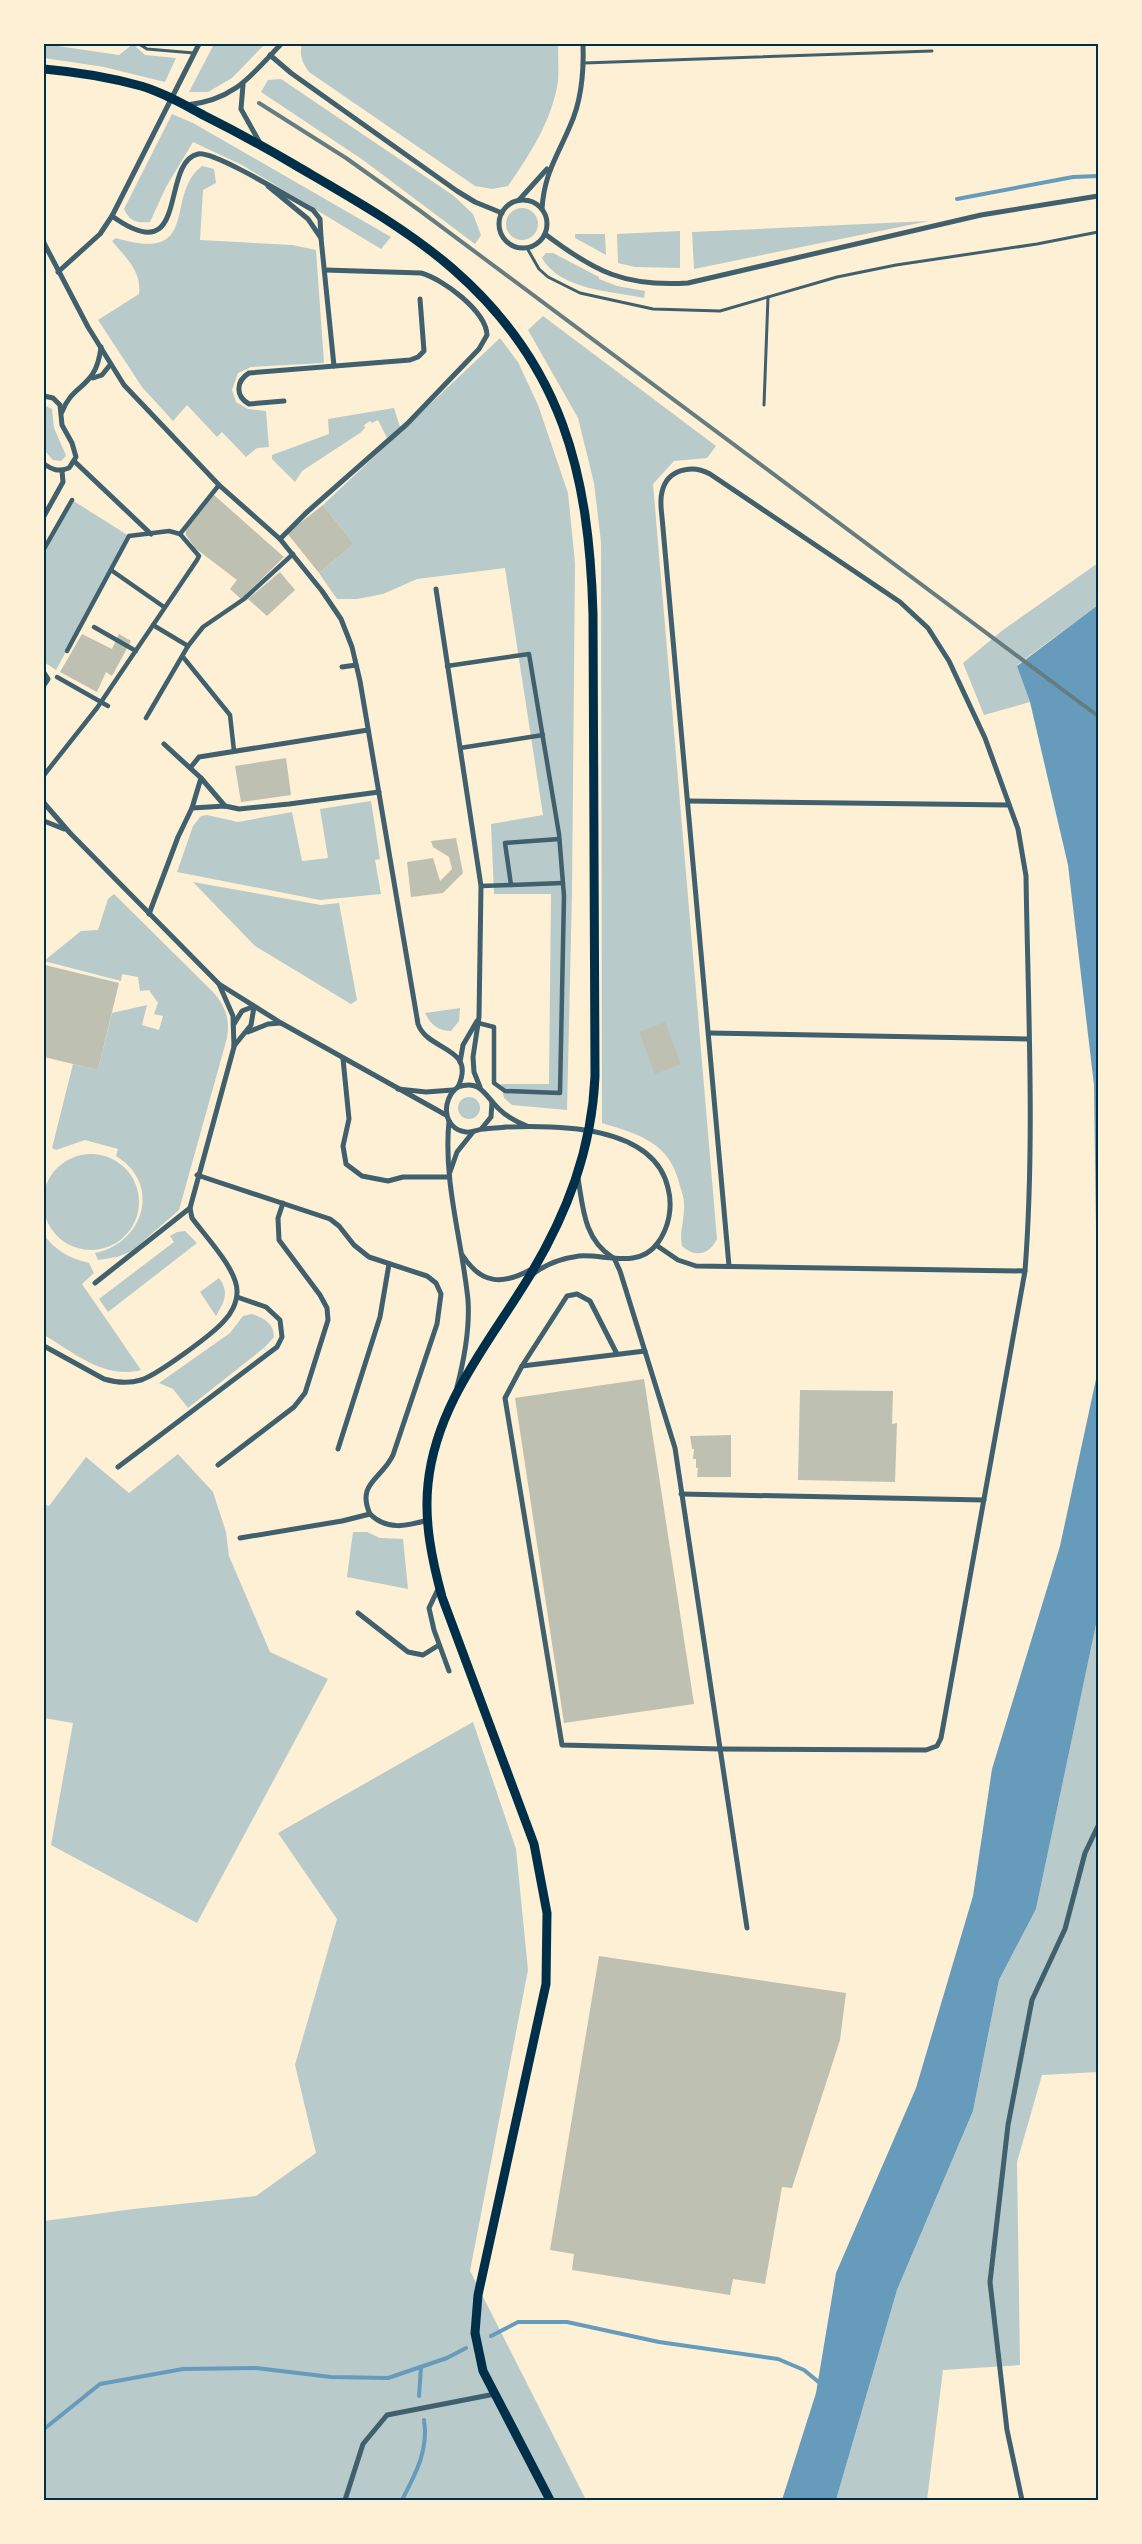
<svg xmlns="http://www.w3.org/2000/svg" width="1142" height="2544" font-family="'Nunito Sans',sans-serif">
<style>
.green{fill:#b9caca}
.water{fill:#669bbc}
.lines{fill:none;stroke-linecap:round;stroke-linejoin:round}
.stream{stroke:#669bbc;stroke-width:4}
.building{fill:#bec0b2}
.service{stroke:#3f606c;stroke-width:3}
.pedestrian{stroke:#3f606c;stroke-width:4.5}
.minor{stroke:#3f606c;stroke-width:5}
.trunk{stroke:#003049;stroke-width:9}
.rail{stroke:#657d81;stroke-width:4}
.neatline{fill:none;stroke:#003049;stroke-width:2}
</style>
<rect width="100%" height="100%" fill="#fdf0d5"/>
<g class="green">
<path d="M44,44L119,55L133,44L145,55L176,58L165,82L104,67L44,58Z"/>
<path d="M214,44H265L232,78L208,92H189Z"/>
<path d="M302,44H558C558,56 559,69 558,81C552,121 530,154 508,186L492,189L475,186L309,72C302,62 299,55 302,44Z"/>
<path d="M281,79L454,196L473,214L481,235L475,244L363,160L261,92L268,80Z"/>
<path d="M172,114L193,123L391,237L381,249L242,165L193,142L166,187L150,222C137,223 130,222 124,209Z"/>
<path d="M202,166L214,169L216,183L203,190L200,240L292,245L316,250L324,363L251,367L238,373L232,390L236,402L248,409L266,411L269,447L257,448L246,457L222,432L217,437L187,405L173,421L142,387L98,320L139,294C142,271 125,257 112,241L116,238C203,264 163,196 202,166Z"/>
<circle cx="522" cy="224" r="16"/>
<path d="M929,221L694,269L692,232Z"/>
<path d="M680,231V268L635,267L618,263L617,234Z"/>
<path d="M575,234H605L606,255L575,238Z"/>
<path d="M546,253H553L599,277V279L617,286L645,291L644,298C611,291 560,290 542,258Z"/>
<path d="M543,316L716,446L707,458L674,461L653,484L717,1239C709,1255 695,1258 682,1246C679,1231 685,1219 684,1204C684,1198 682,1192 680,1186C670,1142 640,1135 602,1123L601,542L594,483L578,418L528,330Z"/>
<path d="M500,338L518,362L538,405L568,493L575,563L572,893L567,1110L512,1105L504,1098L501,1084H549L551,894H494L491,824L543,815L505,568L417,579L383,594L357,599H337L319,573L354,544L323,505Z"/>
<path d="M46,406L52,409L54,428L65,453L66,456L61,461L53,460L44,450V407Z"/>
<path d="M394,408L400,427L387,438L378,420L372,423L370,421L364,425L365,428L360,433L302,471L295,482L272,459V455L329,434L328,419Z"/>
<path d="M72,500L129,536L56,670L44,662V549Z"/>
<path d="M1098,563V605L1017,665L1030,702L984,715L963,663L1003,630Z"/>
<path d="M371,801L380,859L375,860L381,894L320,900L177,872L193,826L201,816L207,815L238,822L292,812L302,861L328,858L320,809Z"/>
<path d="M193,882L321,905L339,903L357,1000L351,1004L255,946Z"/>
<path d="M114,894L213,992C226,1007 230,1019 227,1038L179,1210L132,1251L117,1257L98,1260L95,1253C144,1243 162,1184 116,1156L118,1149L85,1140L56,1150L52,1148L73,1064L98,1070L112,1013L147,1005L142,1025L159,1030L163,1016L154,1014L158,1003L149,990L140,991L138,977L122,974L121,981L44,961L81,931L98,930L108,899Z"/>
<path d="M460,1008L459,1021L451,1031C438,1031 430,1024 425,1013Z"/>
<circle cx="469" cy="1108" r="11"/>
<circle cx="91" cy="1202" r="48"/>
<path d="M185,1231L197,1243L108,1312L99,1299L174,1242L170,1236L177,1232Z"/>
<path d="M44,1235C56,1251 69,1258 89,1263L94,1273L82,1284L141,1370C105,1380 73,1352 44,1335Z"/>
<path d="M219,1278C230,1293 224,1302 216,1316L200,1292Z"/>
<path d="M252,1314C264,1318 274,1323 274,1337L265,1347L188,1408L173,1389L159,1383L230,1333L243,1316Z"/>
<path d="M178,1454L213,1492L226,1532L229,1556L270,1652L328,1679L197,1923L51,1845L73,1723L44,1718V1504L49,1506L86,1457L129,1493Z"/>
<path d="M353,1532H367L380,1538L403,1539L408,1589L347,1577Z"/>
<path d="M1098,1614V2072L1042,2075L1017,2162L1020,2365L943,2370L927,2500H836L897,2290L973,2111L999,1980L1036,1909Z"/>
<path d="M473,1722L516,1849L528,1970L470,2271L586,2500H44V2221L133,2209L256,2196L316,2153L295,2065L337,1919L278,1833Z"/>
</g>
<path class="water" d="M1098,605V1615L1036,1909L999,1980L973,2111L897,2290L836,2500H782L816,2393L836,2273L916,2088L973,1896L992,1769L1060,1546L1098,1370L1094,1085L1077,941L1068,865L1030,702L1017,666Z"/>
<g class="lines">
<g class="stream">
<path d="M957,199L1073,177L1098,176"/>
<path d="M491,2336L518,2322H567L659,2342L778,2359L804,2370L821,2384"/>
<path d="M419,2396L421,2367"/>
<path d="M44,2429L100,2384L183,2369L256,2368L331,2377L388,2378L447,2358L466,2348"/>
<path d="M402,2500C415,2475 429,2450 424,2420"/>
</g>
</g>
<g class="building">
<path d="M214,495L284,557L241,599L230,589L237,580L195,548L186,535V527Z"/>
<path d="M323,505L354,544L319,573L287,533Z"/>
<path d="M280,572L295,590L267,616L248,599Z"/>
<path d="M82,634L112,649L119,634L131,641L112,676L106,672L97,692L60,672Z"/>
<path d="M286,758L291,795L241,802L235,766Z"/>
<path d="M456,838L463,873L443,893L411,897L407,862L433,858L440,881L452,869L449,857L433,847L431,841Z"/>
<path d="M45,965L119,983L98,1070L44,1057Z"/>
<path d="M665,1022L681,1064L655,1074L639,1032Z"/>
<path d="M644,1379L694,1704L564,1723L515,1398Z"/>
<path d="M800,1390L893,1391L892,1424L897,1423L895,1482L798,1480Z"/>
<path d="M731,1435V1477H697L698,1468H696V1459H693L694,1449H692L690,1436Z"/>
<path d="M599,1956L846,1993L840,2040L792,2188L782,2187L765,2284L733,2279L730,2295L572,2270L574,2254L550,2250Z"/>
</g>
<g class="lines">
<g class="service">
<path d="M139,44L147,49L194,53"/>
<path d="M584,63L932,51"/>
<path d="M527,248L539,269L548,277L580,293L653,309L720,311L837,277L896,265L1037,244L1098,232"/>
<path d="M764,405L768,297"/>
</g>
<g class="pedestrian">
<path d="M180,534L219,485"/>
<path d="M44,549L72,500"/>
<path d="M111,570L164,607"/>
<path d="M153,625L188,646"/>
<path d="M94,627L136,651"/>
<path d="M67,651L129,536L169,531L180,534"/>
<path d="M183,657L230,715L234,751"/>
<path d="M447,666L529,654L559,834L564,896L560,1093L505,1091L494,1083V1027L478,1023"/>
<path d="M57,677L108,706"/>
<path d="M146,718L188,646L203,627L244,599L293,554"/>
<path d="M460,748L543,735"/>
<path d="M44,775L97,708L197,560L199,556L180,534"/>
<path d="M559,839L505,843L511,885L563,883"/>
<path d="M481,886L511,885"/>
</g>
<g class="minor">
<path d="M270,55L291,73L457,191L475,202L502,213"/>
<path d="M243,85L241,109L260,143"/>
<path d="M187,105C234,100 251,76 281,44"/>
<circle cx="523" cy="224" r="24"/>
<path d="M519,200L547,169"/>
<path d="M542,209C544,174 557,157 570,126C582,100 584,72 583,44"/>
<path d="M112,216C191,273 159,163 198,154C213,150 294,200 313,210L320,219L321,238L308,219L268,186"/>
<path d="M545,234C595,272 625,287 688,283L981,215L1098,196"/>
<path d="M321,238L334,366"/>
<path d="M44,243L88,327L124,385L219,485L280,539L322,591L341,619L352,647L360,681L418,1024C428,1052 477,1046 458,1087"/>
<path d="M58,272L100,234L112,216L199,44"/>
<path d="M93,378L102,375L110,365"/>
<path d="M44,396L53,398L60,405L62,425L72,443L76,457L69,468C58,472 53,470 44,464"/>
<path d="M284,401L249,404C235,396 236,381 249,373L410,360L418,357L424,351L420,299"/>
<path d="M62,412C73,382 96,390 101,347"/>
<path d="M74,461L151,534"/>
<path d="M44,516L63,482L62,471"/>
<path d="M280,539L307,512L407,424L479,349L487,335C486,311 443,279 421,273L325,270"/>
<path d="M436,589L481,886L479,1017L473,1057L474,1072L480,1087"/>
<path d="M342,667L356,665"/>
<path d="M44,673L48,679L44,685"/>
<path d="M164,744L201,778L225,806"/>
<path d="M191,767L199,757L368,730"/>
<path d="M688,801L1009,805"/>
<path d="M44,803L70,833L219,984L281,1023L446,1115"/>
<path d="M192,808L225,806L239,809L289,804L379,792"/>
<path d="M44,821L64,829"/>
<path d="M149,914L178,837L192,808L201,778"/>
<path d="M234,1024L242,1011L252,1007"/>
<path d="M248,1032L268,1024L281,1023"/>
<path d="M709,1033L1028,1039"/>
<path d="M234,1046L251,1025L254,1007"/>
<path d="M343,1059L349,1119L343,1146L346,1164L362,1176L388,1181L403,1177H449"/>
<path d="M460,1062L463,1045L477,1021"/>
<path d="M398,1089L426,1092L453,1090"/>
<path d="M449,1121C443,1182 462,1240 468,1300C470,1329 464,1360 457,1387"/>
<path d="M527,1126C517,1122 507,1117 499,1109C485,1096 481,1079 458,1087C441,1099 442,1129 466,1132C472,1133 478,1129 484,1129C491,1128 499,1128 506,1127C557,1125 654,1125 668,1188C673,1207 669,1228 657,1244C638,1269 605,1254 579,1256C563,1258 546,1264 533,1274"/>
<path d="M482,1128L491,1117L492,1102"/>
<path d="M450,1172L457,1152L473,1132"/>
<path d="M197,1175L330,1219L339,1226L354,1245L369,1257L427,1276L436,1283L441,1294L437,1324L393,1455C382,1479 356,1483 370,1514C387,1531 407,1526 428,1520"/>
<path d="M578,1178C583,1208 584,1239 612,1257"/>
<path d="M656,1245L678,1260L696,1266L1025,1271"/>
<path d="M463,1256C482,1285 503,1285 532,1269"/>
<path d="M614,1258L620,1271L675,1448L747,1928"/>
<path d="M95,1283L190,1208"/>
<path d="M44,1346L104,1379C117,1383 128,1384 141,1380C157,1375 213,1334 224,1321C231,1314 237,1303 237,1292C238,1270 205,1236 192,1218L190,1208L234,1047L233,1016L219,984"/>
<path d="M645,1351L522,1366L505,1398L562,1745L720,1749L926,1750L937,1746L941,1738L1025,1271C1035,1140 1028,1007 1026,876L1018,829L985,738L949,661L928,628L900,602L710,474C692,464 667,469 662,492C660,499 661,509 662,517L729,1266"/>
<path d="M522,1366L567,1296L577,1294L590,1301L617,1354"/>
<path d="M338,1449L380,1317L389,1264"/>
<path d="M218,1465L294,1407L305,1393L328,1320L327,1308L320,1295L279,1240L278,1218L283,1203"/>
<path d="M118,1467L277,1347L282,1337L280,1320L266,1307L237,1297"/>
<path d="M681,1494L984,1500"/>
<path d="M240,1538L342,1521L370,1514"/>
<path d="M438,1589L429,1608L434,1630L449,1671"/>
<path d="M358,1613L408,1652L423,1655L439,1645"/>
<path d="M345,2500L363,2444L387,2415L495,2394"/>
<path d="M1022,2500L1007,2430L990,2282L1008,2125L1032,2000L1065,1929L1085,1853L1098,1826"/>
</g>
<path class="trunk" d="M44,69C77,72 109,77 141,86C165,93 186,106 207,117C237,132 266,148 295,165C348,196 406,228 453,269C563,365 589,474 593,614L595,1076C592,1149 567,1214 529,1277C489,1343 436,1404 428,1484C424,1522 432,1560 442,1597L534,1844L547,1913L546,1984L478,2295L475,2333L483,2371L550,2500"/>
<path class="rail" d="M259,103L346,158L419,210L1098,716"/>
</g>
<rect width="1142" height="2544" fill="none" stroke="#fdf0d5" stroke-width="90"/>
<rect x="45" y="45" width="1052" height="2454" class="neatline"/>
</svg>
